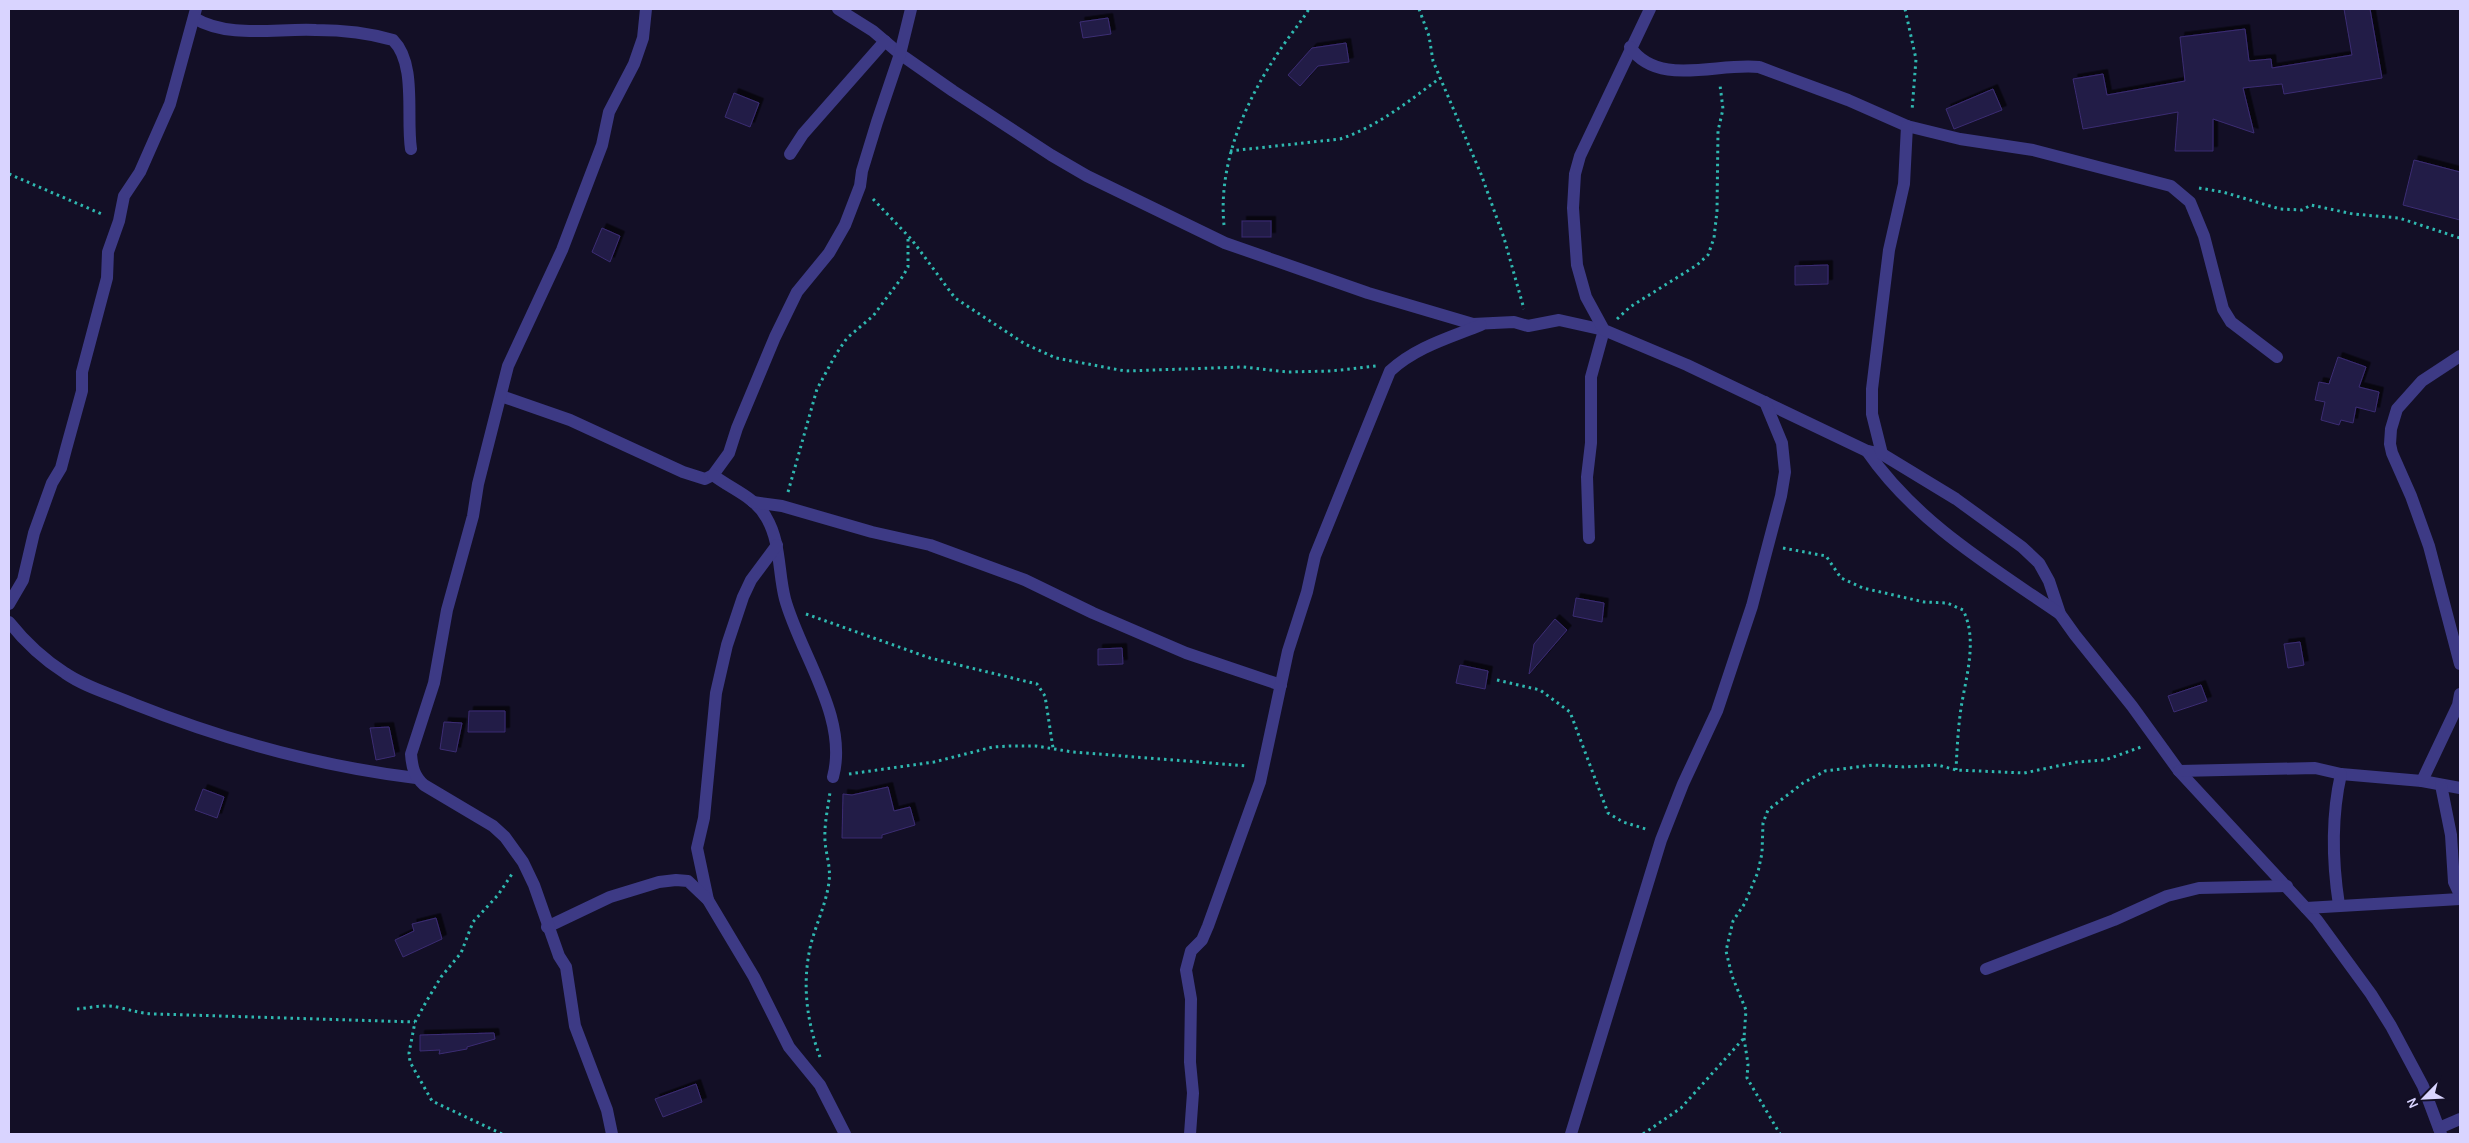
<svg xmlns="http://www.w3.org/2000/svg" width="2469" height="1143" font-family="Karla,sans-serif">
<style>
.building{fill:#241b47;stroke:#3b2d73;filter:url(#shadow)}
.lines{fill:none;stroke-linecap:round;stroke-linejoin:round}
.path{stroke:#2fb8b0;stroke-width:3;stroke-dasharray:2.5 4;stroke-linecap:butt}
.street{stroke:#3d3a85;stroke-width:12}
</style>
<defs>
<filter id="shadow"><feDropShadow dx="4.5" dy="-4.5" stdDeviation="0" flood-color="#0009"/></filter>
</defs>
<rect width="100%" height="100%" fill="#130f26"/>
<g class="building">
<path d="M2344,9H2370L2382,78L2284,94L2282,84L2243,88L2254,133L2213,119V151H2175L2178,112L2083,129L2073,79L2103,74L2107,95L2185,81L2180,37L2245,29L2249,61L2271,59L2272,68L2352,55Z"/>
<path d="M1108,18L1111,34L1083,38L1080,22Z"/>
<path d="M1346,43L1349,62L1318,66L1300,86L1288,75L1312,48Z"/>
<path d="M1993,89L2002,110L1954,129L1946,109Z"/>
<path d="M734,93L759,103L750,127L725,117Z"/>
<path d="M2414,160L2460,172V220L2403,205Z"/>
<rect x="1242" y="221" width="29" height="16"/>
<path d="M602,228L620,236L610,262L592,252Z"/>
<path d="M1828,265V284L1795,285V266Z"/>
<path d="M2338,357L2366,367L2359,387L2379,392L2375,412L2356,407L2353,423L2341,420L2339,425L2321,420L2325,402L2315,400L2319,382L2329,384Z"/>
<path d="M1576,598L1604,603L1602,622L1573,616Z"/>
<path d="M1555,619L1567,630L1529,674L1534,644Z"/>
<path d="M2300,642L2304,665L2288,668L2284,644Z"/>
<path d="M1122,648L1123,664L1098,665V649Z"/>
<path d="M1460,665L1488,671L1485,689L1456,683Z"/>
<path d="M2201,685L2207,701L2174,712L2168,696Z"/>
<path d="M469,711H505V732H468Z"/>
<path d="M444,722L462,723L456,752L440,749Z"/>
<path d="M389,727L395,756L376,760L370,728Z"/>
<path d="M888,787L894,811L910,807L915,825L882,835V838H842L843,794L852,795Z"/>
<path d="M203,789L224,797L217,818L195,810Z"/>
<path d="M436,918L442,939L403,957L395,940L414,931L412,924Z"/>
<path d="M494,1033L495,1039L467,1047V1049L439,1054L440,1050L420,1051V1035Z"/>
<path d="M696,1084L702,1102L663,1117L655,1099Z"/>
</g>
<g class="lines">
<g class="path">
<path d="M1419,9L1429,36L1433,61L1481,174L1504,238L1524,309"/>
<path d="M1905,9L1916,59L1912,111"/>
<path d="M1230,151L1340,139C1377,127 1409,101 1440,78"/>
<path d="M9,174L104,215"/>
<path d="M2199,188L2223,192L2280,209L2302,210L2311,205L2353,214L2399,218L2460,238"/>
<path d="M873,199L912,240L955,298L1025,344L1056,358L1125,371L1243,367L1288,372L1331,371L1376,366"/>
<path d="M1224,225C1218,166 1244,104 1276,56C1286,40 1299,25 1309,9"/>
<path d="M1617,319L1630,307L1697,265L1708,255L1714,238L1717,211L1718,131L1723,109L1720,85"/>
<path d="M788,492L817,389L836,354L847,338L873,316L903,276L908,267V237"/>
<path d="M1783,548L1826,556L1841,578L1863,588L1924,602L1947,603L1963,610C1978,639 1966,677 1961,708C1958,729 1957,749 1956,770"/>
<path d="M806,614L930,658L1037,684L1045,696L1053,748"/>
<path d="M1497,680L1540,690L1570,712L1608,813L1623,822L1649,830"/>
<path d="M849,774L934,762L993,747L1009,746H1036L1073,752L1248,766"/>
<path d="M77,1009C90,1008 104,1004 117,1007C131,1010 142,1014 156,1014L415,1022"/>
<path d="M1744,1038L1748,1064L1747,1078L1780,1134"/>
<path d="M820,1057C807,1022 802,986 810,948C815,926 826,905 829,882C831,867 826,855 825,841C824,824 828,808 830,792"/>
<path d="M502,1134L432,1101L410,1062L409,1053L415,1022L426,1002L441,977L461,953L473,922L498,895L512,874"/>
<path d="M1643,1134L1681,1108L1744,1038L1746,1010L1732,976L1726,951L1733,921L1745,903L1758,872L1762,853L1763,823L1768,810L1803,783L1825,771L1873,765L1904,767L1938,765L1956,770L2024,773L2077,762L2105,760L2141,747"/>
</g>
<g class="street">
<path d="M838,9L873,31L900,54L953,91L1051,155L1087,176L1225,243L1368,293L1473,324L1514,322L1528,326L1559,320L1604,330L1591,377V443L1587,477L1589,538"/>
<path d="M1650,9L1580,156L1575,174L1573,208L1577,265L1586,297L1604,330L1687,365L1867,451L1882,454L1956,499L2022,547L2039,563L2049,581L2060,614L2075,635L2132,706L2179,771L2317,920L2371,994L2391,1026L2423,1086L2441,1134"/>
<path d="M194,18C229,39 277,28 316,30C341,30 369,33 393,40C417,64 406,116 411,149"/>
<path d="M1630,47C1658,88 1718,62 1759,67L1848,100L1907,126L1960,139L2033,150L2171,186L2190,202L2204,236L2223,309L2231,322L2277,357"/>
<path d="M790,154L803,134L885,41"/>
<path d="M2460,356L2422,381L2397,409L2391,429L2390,444L2392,453L2411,496L2429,546L2460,664"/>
<path d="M501,396L570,420L683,472L705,479L713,475L729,453L737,428L775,337L797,292L829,253L845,225L860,186L862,171L877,122L900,54L911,9"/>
<path d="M1867,451C1916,522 1990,566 2060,614"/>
<path d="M1882,454L1872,414V389L1889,250L1904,184L1907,126"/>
<path d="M713,475C731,489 755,497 766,517C781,542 778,572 785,599C800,654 849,718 833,777"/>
<path d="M753,502L782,506L872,532L930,545L1025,580L1093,613L1186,653L1281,685"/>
<path d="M9,604L23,580L34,533L52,483L61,468L66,449L82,391V372L107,278L108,252L119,221L124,196L140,172L170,104L196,9"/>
<path d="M9,622C25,642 43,659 65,673C85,687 111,694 134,704C227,741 317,766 416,778"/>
<path d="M2179,771L2315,768L2341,774L2422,781L2460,788"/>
<path d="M2422,781L2458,705L2460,694"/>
<path d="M2441,785L2451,835L2454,882L2460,895"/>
<path d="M708,900L697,848L704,818L716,693L727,645L743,597L751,580L777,545"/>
<path d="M2339,905C2332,860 2331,818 2341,774"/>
<path d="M2306,908L2460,899"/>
<path d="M547,927L610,897L659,882L676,880L688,881L708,900L754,977L789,1047L820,1085L845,1134"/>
<path d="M1986,969L2114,920L2167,896L2199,888L2287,886"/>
<path d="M2439,1128L2460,1119"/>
<path d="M612,1134L607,1110L575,1026L566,967L559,956L534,885L523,862L505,837L493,826L424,785C414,776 412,767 411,754L434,683L447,610L473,516L478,484L508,366L562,250L602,145L609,112L634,64L643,38L646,9"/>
<path d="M1190,1134L1193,1093L1190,1062L1191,999L1186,970L1191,951L1202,940L1208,926L1260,782L1288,651L1307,592L1315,556L1390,371C1416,347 1449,338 1481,325"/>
<path d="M1571,1134L1661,840L1683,784L1717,711L1752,606L1781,496L1785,472L1782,443L1765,402"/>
</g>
</g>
<rect width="2469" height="1143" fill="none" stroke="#d9d4ff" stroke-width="20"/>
<g transform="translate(2424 1098) rotate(246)" stroke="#130f26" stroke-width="4" paint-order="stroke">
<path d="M0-4L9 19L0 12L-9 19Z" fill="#d9d4ff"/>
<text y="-8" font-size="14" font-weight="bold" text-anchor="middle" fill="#d9d4ff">N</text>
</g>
</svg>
